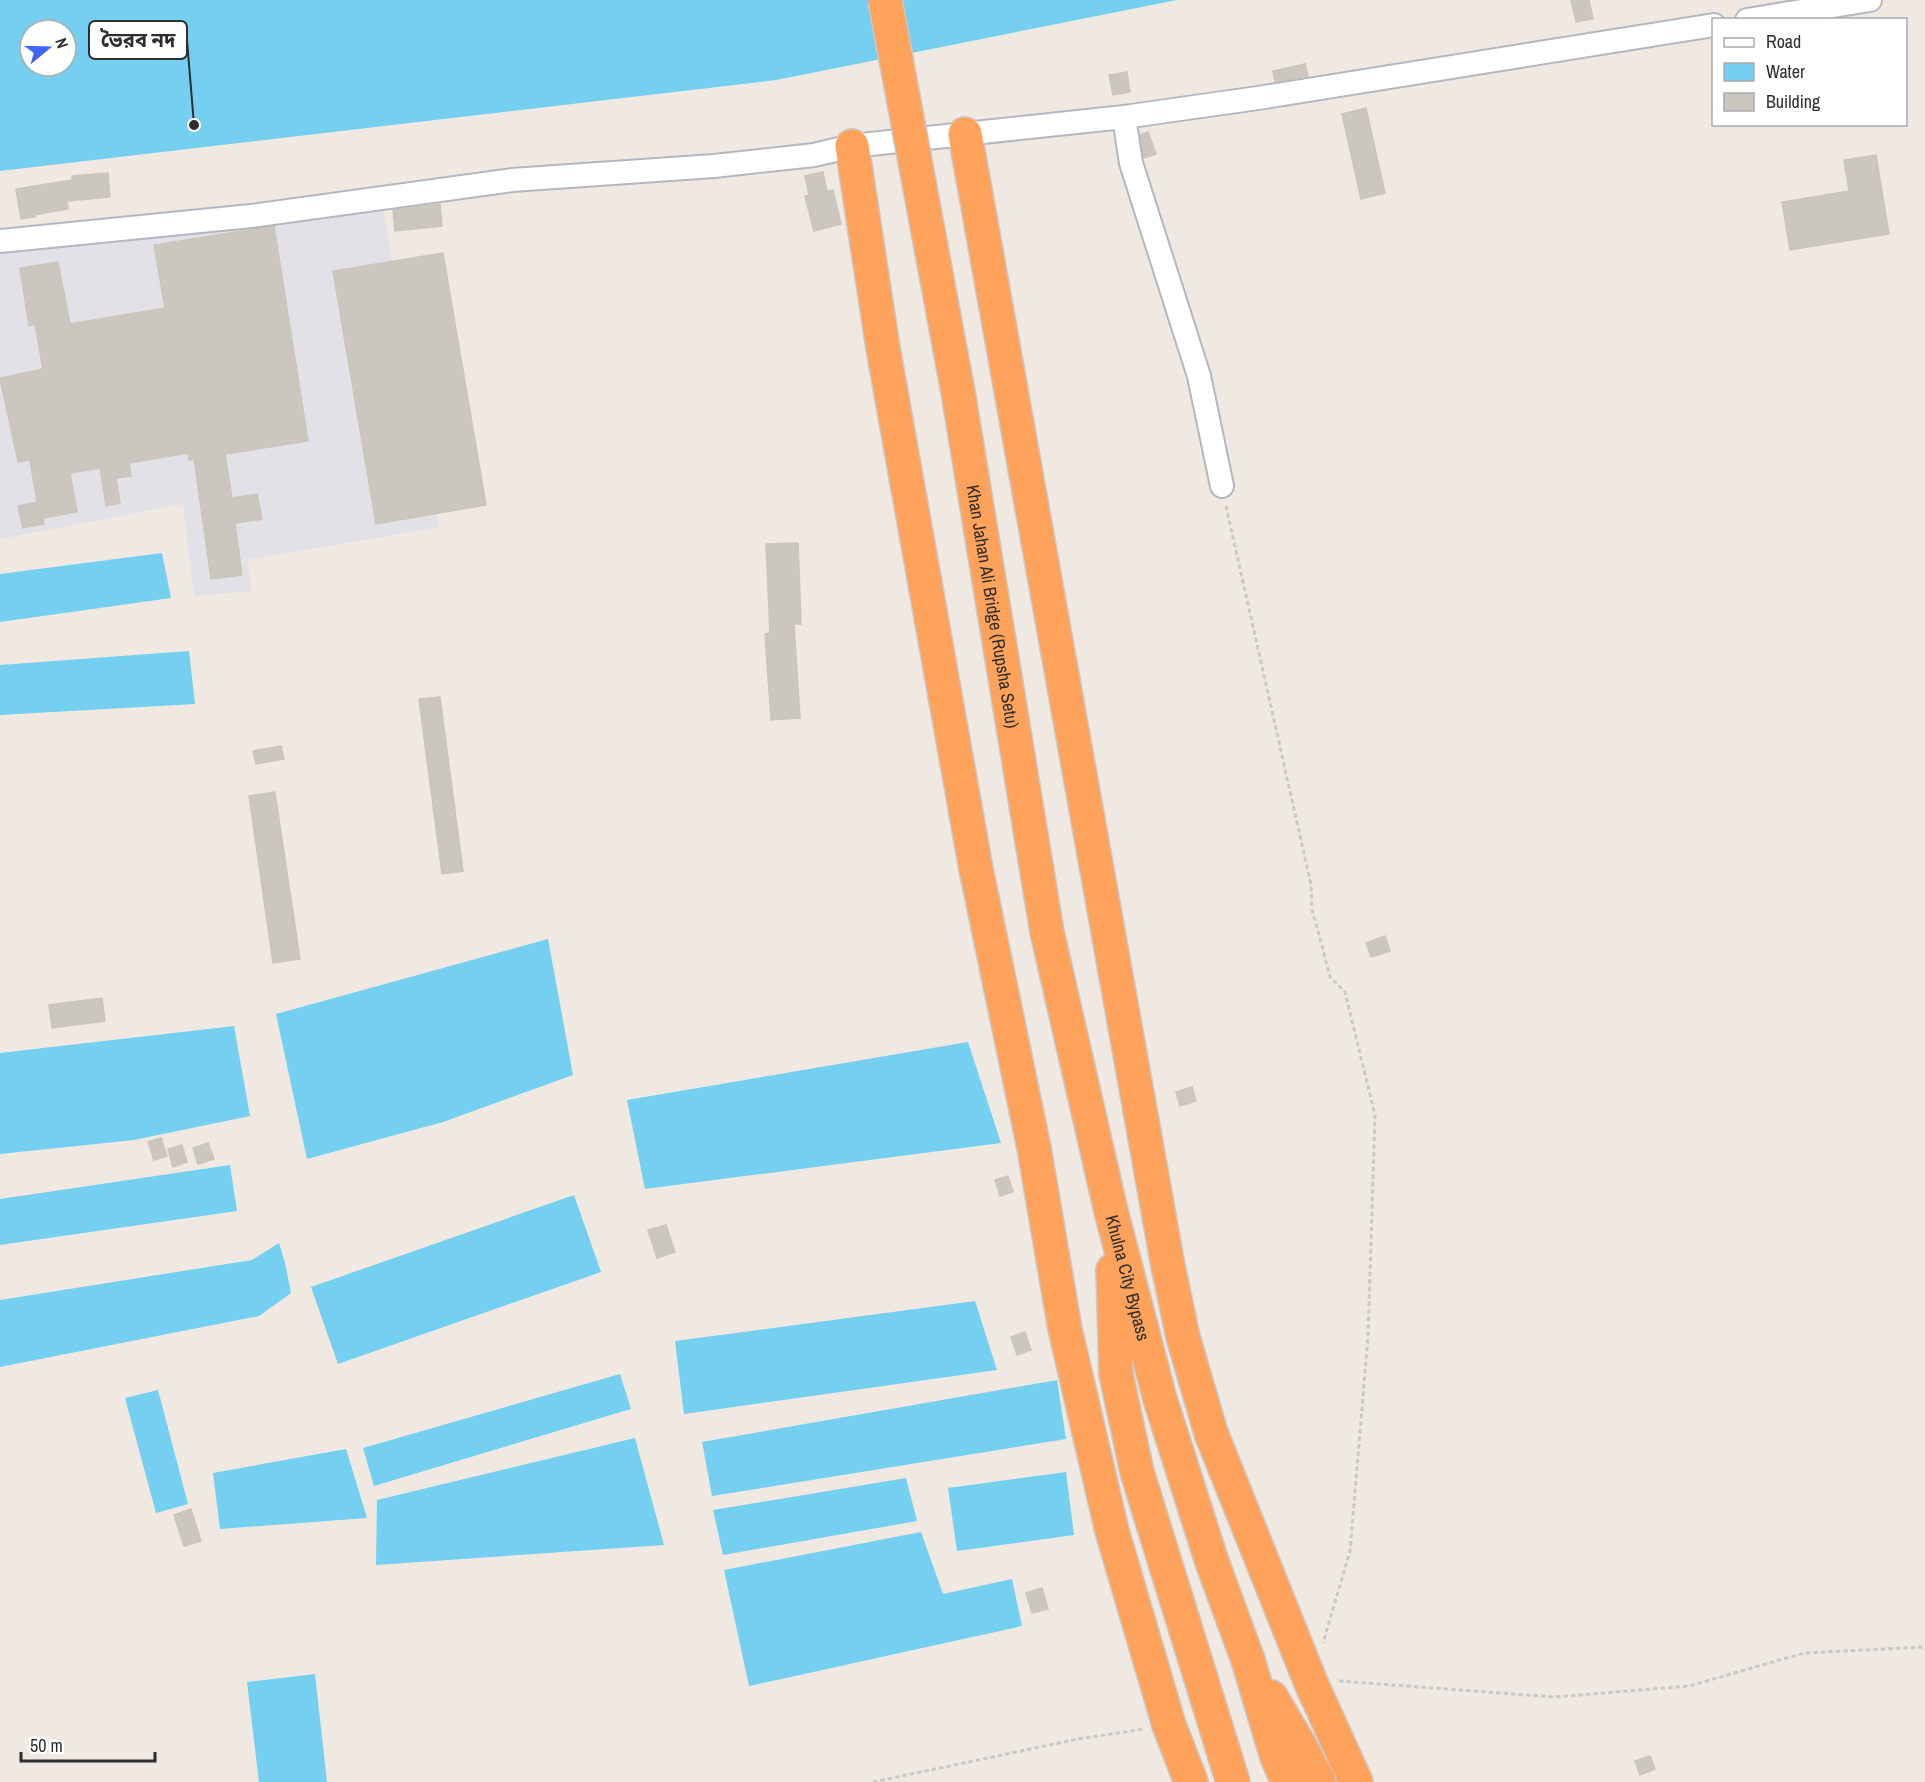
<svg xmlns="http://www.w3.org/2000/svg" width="1925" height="1782" font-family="'Archivo Narrow','Noto Sans Bengali',sans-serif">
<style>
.industrial{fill:#e3e1e8}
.water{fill:#75cff0;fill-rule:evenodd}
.building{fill:#cbc7bf;stroke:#cbc5ba;stroke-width:1.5}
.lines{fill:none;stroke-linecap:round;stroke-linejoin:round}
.minor-casing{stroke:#b4b7c1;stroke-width:26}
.highway-casing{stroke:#c9c9c9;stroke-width:36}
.path{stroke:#c9c9c9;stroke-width:3;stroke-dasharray:4.5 3;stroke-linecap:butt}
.minor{stroke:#fff;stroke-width:22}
.highway{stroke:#ffa35c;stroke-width:33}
.highway-bridge-casing{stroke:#c9c9c9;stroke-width:36;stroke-linecap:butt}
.highway-bridge{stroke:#ffa35c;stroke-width:33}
.labels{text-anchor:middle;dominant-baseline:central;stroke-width:5;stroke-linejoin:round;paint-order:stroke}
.street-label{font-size:18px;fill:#2e2e2e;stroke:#fff}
.leader{fill:none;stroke:#2e2e2e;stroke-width:2}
.callout-dot{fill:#2e2e2e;stroke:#fff;stroke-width:2}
.callout{fill:#fff;stroke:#2e2e2e;stroke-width:2}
.callout-label{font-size:20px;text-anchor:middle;font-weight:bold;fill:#2e2e2e}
</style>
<rect width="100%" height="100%" fill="#efe9e1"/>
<path class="industrial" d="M383,207L439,527L248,560L251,591L194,596L183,504L0,539V250Z"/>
<g class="water">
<path d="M0,0H1177L776,80L0,171ZM30,30H66V66H30Z"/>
<path d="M162,553L171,598L0,622V574Z"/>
<path d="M189,651L195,704L0,715V665Z"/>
<path d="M548,939L573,1075L443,1122L307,1159L276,1014Z"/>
<path d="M234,1026L250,1116L134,1140L0,1154V1053Z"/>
<path d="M968,1042L1001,1143L645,1189L627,1100Z"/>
<path d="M230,1165L237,1211L0,1245V1199Z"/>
<path d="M574,1195L601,1272L338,1364L311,1287Z"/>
<path d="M279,1243L285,1263L291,1293L259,1316L0,1367V1300L252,1260Z"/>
<path d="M975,1301L997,1370L684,1414L675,1341Z"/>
<path d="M620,1374L631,1409L374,1486L363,1448Z"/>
<path d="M1057,1380L1066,1439L712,1496L702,1442Z"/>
<path d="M158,1390L188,1504L156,1513L125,1398Z"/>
<path d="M635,1438L664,1545L376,1565L377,1500Z"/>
<path d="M346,1449L367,1518L220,1529L213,1473Z"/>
<path d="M1066,1472L1074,1535L957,1551L948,1488Z"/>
<path d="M906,1478L917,1521L723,1555L713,1510Z"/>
<path d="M921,1532L943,1594L1012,1579L1022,1626L749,1686L724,1570Z"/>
<path d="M315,1674L327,1782H259L247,1682Z"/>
</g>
<g class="building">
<path d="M1571,0H1589L1593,19L1576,22Z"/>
<path d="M1305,64L1308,76L1275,82L1273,71Z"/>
<path d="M1127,72L1130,92L1113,95L1109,75Z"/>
<path d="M1366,108L1385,193L1361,199L1342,114Z"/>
<path d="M1148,132L1156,154L1144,158L1140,135Z"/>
<path d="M1876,155L1889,234L1790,250L1782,202L1849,191L1844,160Z"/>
<path d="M823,172L827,191L833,190L841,224L814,231L805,196L809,195L805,176Z"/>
<path d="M108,173L110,197L67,201L68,209L34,215L35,217L21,219L16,189L72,180V176Z"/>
<path d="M440,204L442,226L395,231L393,210Z"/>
<path d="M274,226L308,441L225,454L232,498L257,494L262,519L235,523L242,575L211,579L194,459L189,460L188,453L129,463L131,476L116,478L120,503L106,506L100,468L70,473L77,512L43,518L44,524L23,528L18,506L37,502L30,460L18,462L0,378L43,369L35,324L29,326L20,268L58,262L70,324L165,308L154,245Z"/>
<path d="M443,253L486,505L376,524L333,271Z"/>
<path d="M798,543L801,624H794L800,718L771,720L765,634L770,633L766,544Z"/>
<path d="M440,697L463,871L442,874L419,699Z"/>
<path d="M281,746L284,759L256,764L253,751Z"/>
<path d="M275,792L300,959L273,963L249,796Z"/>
<path d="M1385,936L1390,951L1371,957L1366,943Z"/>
<path d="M102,998L105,1021L52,1028L49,1005Z"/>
<path d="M1192,1087L1196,1101L1180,1106L1176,1092Z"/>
<path d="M161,1138L167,1156L154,1160L148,1142Z"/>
<path d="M208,1143L214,1159L198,1164L193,1148Z"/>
<path d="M182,1145L187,1162L173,1167L168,1149Z"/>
<path d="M1008,1176L1013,1192L1000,1196L995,1180Z"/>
<path d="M666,1225L675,1252L657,1258L648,1230Z"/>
<path d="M1025,1332L1031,1350L1017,1355L1011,1337Z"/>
<path d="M191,1509L201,1541L184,1546L174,1515Z"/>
<path d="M1042,1588L1048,1609L1032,1613L1026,1593Z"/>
<path d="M1650,1756L1655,1769L1640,1775L1635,1761Z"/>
</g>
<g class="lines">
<defs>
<g id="minor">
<path d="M1747,20L1870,0"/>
<path d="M1124,117L1131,163L1199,376L1222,486"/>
<path d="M0,241L251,216L512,180L714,166L814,155L852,146L1124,117L1258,98L1714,25"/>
</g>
<g id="highway">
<path d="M965,134L1168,1266L1183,1337L1211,1433L1311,1683L1356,1782"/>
<path d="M852,146L883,348L976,869L1034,1148L1065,1329L1112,1531L1169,1725L1191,1782"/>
<path id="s1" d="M1111,1211L1160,1399L1212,1562L1248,1660L1277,1757L1288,1782"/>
<path d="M1113,1270L1116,1374L1137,1472L1233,1782"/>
<path d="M1271,1697L1300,1746L1319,1782"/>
</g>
</defs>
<use href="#minor" class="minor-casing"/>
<use href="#highway" class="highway-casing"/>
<g class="path">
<path d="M1226,506L1311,885L1312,910L1321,942L1330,977L1345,992L1375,1115L1368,1337L1350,1551L1323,1643"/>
<path d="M1339,1681L1554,1697L1689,1686L1804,1653L1925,1647"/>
<path d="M873,1782L1078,1739L1144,1729"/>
</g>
<use href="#minor" class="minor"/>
<use href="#highway" class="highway"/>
<defs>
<g id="highway-bridge">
<path id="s2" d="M885,0L958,392L1047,932L1111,1211"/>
</g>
</defs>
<use href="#highway-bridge" class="highway-bridge-casing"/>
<use href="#highway-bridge" class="highway-bridge"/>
</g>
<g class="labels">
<g class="street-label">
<text stroke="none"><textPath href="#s2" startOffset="616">Khan Jahan Ali Bridge (Rupsha Setu)</textPath></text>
<text stroke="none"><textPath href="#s1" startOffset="69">Khulna City Bypass</textPath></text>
</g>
</g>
<path class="leader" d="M194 125L187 40"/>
<circle class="callout-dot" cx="194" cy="125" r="6"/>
<rect class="callout" x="89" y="21" width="98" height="38" rx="6"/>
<g class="callout-label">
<text x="138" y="47">ভৈরব নদ</text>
</g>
<rect x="1712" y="18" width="195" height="108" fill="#ffffff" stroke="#ababab" stroke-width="1.5"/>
<rect x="1724" y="38" width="30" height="9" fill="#ffffff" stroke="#ababab" stroke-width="1.5"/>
<text x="1766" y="48" font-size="18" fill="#2e2e2e">Road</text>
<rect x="1724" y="63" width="30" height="18" fill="#75cff0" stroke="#ababab" stroke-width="1.5"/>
<text x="1766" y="78" font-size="18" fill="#2e2e2e">Water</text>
<rect x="1724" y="93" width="30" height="18" fill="#cbc7bf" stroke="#ababab" stroke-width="1.5"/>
<text x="1766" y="108" font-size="18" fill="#2e2e2e">Building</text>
<g transform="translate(48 48) rotate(71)"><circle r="28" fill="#ffffff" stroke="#ababab" stroke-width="1.5"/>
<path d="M0-4.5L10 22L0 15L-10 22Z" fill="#4264fb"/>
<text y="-9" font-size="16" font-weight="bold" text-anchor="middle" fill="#2e2e2e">N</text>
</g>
<path d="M21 1752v9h134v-9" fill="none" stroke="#2e2e2e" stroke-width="3"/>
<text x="30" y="1752" font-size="18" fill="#2e2e2e" stroke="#ffffff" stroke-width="4.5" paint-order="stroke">50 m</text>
</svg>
